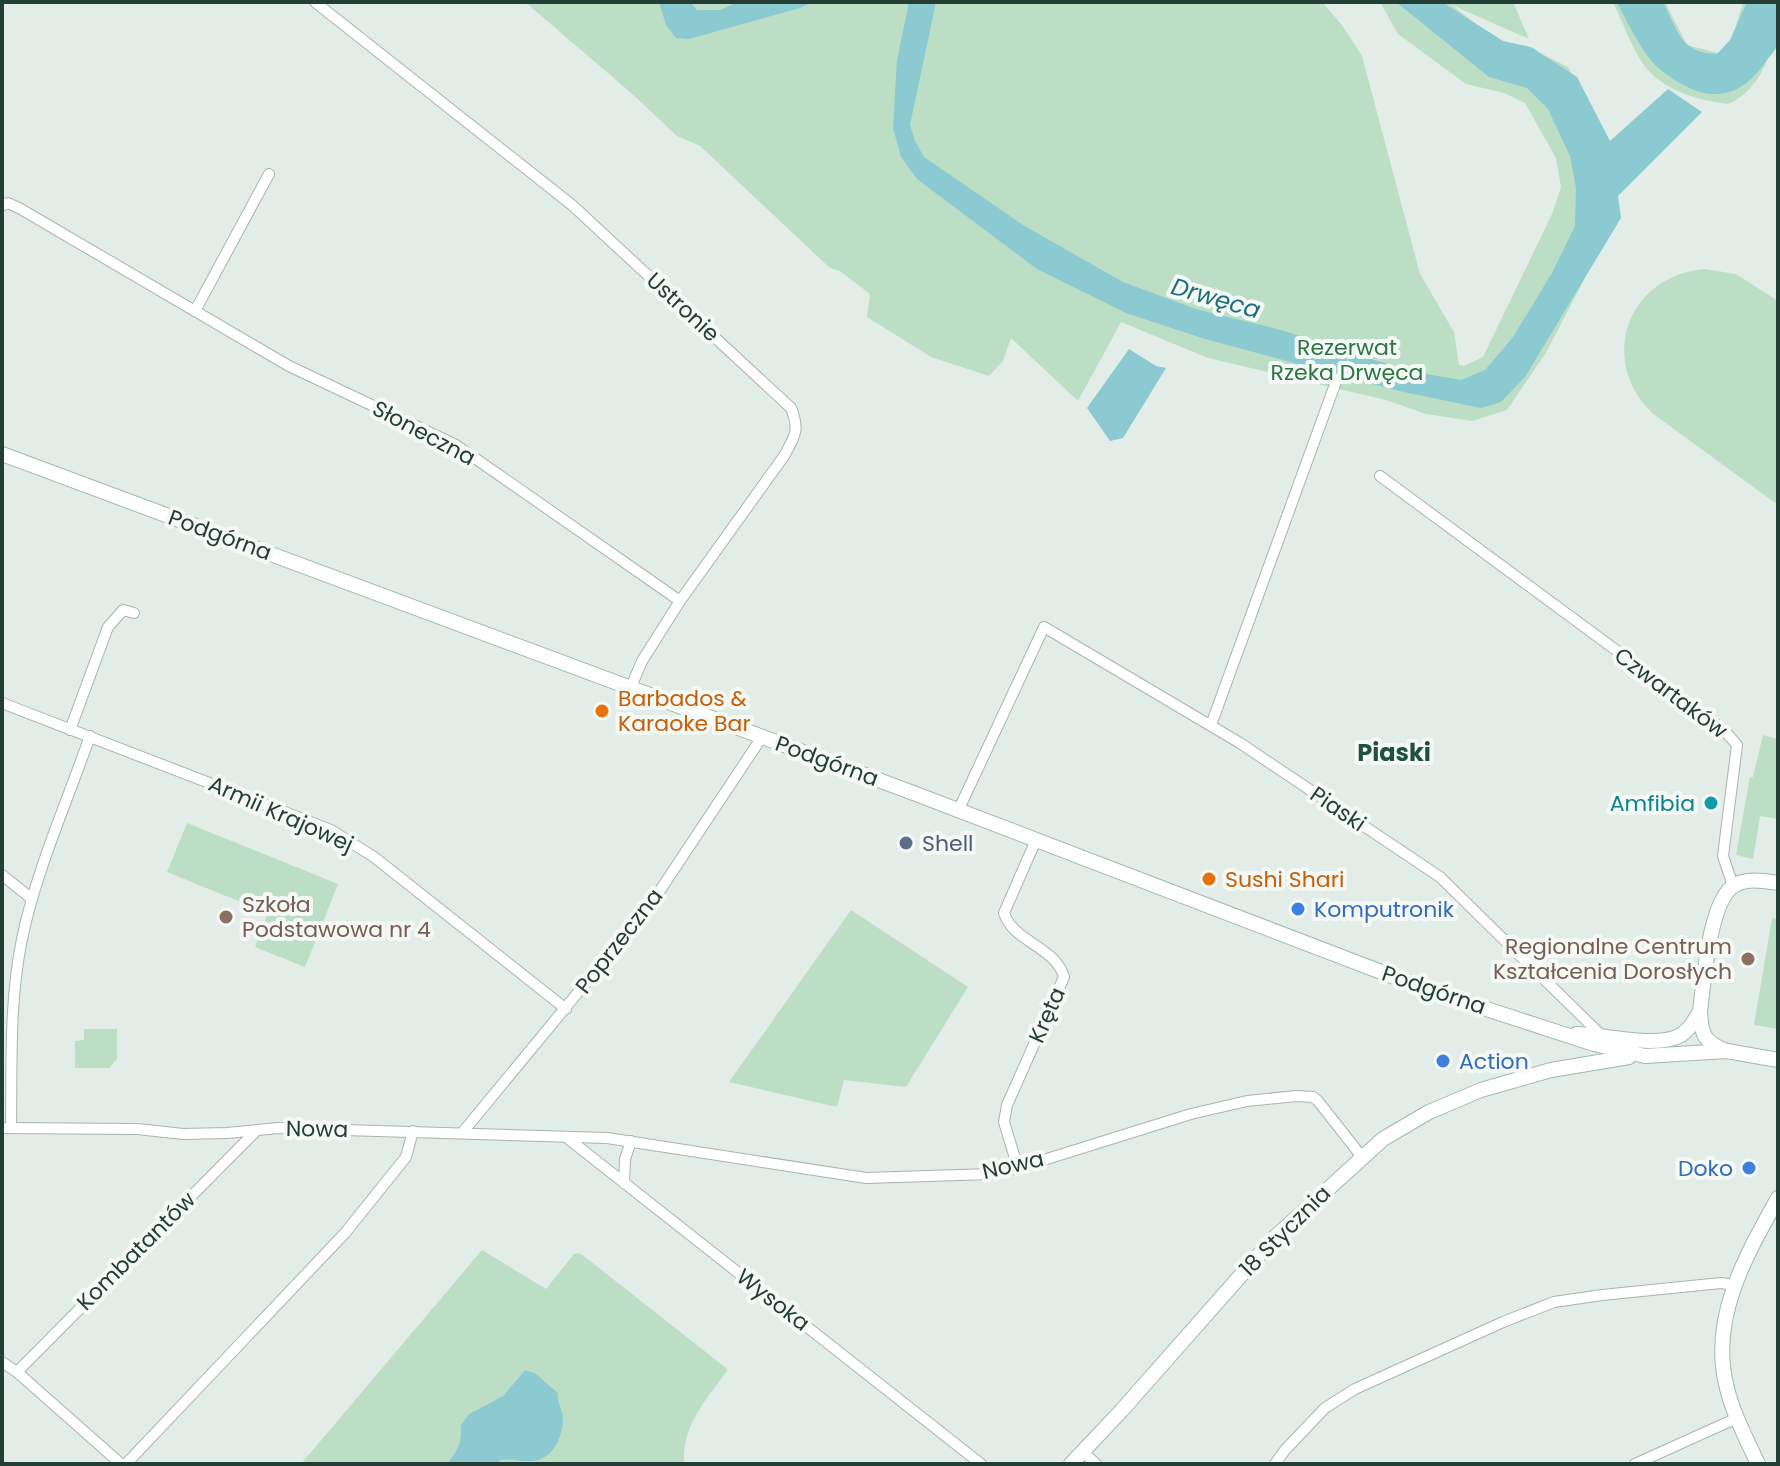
<svg xmlns="http://www.w3.org/2000/svg" width="1780" height="1466" font-family="Poppins,sans-serif">
<style>
.green{fill:#bcdec4}
.water{fill:#8bcad1}
.lines{fill:none;stroke-linecap:round;stroke-linejoin:round}
.street-casing{stroke:#a6b5af;stroke-width:12}
.secondary-casing{stroke:#a1b8af;stroke-width:16}
.street{stroke:#fff;stroke-width:10}
.secondary{stroke:#fff;stroke-width:14}
.food-dot{fill:#e8710a;stroke:#f4f9f6;stroke-width:3}
.culture-dot{fill:#0f9aa8;stroke:#f4f9f6;stroke-width:3}
.service-dot{fill:#5c6f8a;stroke:#f4f9f6;stroke-width:3}
.shop-dot{fill:#3f7fe0;stroke:#f4f9f6;stroke-width:3}
.education-dot{fill:#8d6e63;stroke:#f4f9f6;stroke-width:3}
.labels{text-anchor:middle;dominant-baseline:central;stroke-width:8;stroke-linejoin:round;paint-order:stroke}
.street-label{font-size:22px;fill:#233e35;stroke:#f4f9f6}
.park-label{font-size:22px;fill:#2d7545;stroke:#f4f9f6}
.food-label{font-size:22px;fill:#c56008;stroke:#f4f9f6;text-anchor:start}
.culture-label{font-size:22px;fill:#0d838f;stroke:#f4f9f6;text-anchor:end}
.service-label{font-size:22px;fill:#4e5e75;stroke:#f4f9f6;text-anchor:start}
.education-label{font-size:22px;fill:#785e54;stroke:#f4f9f6;text-anchor:start}
.shop-label{font-size:22px;fill:#366cbe;stroke:#f4f9f6;text-anchor:start}
.water-label{font-size:24px;font-style:italic;fill:#1d6e7a;stroke:#f4f9f6}
.neighbourhood-label{font-size:24px;font-weight:bold;fill:#1f5042;stroke:#f4f9f6}
</style>
<rect width="100%" height="100%" fill="#e3ede8"/>
<g class="green">
<path d="M525,2H1322L1342,25L1362,56L1420,274L1454,332L1459,365L1464,366L1483,357L1552,214L1561,187L1556,158L1525,103L1504,93L1466,84L1398,34L1380,2H1513L1529,39L1452,5L1501,44L1538,52L1568,67L1605,133L1608,213L1586,276L1547,351L1507,410L1472,421L1426,414L1386,400L1208,358L1121,322L1078,401L1011,338L1003,361L989,376L931,357L867,317L870,294L840,271L830,268L700,146L677,136L630,92Z"/>
<path d="M1613,2H1665L1687,45L1718,53L1731,42L1743,2H1778C1778,38 1765,89 1728,104C1698,100 1663,91 1644,65C1631,47 1623,22 1613,2Z"/>
<path d="M1705,269L1736,274L1778,301V505L1652,413C1597,359 1628,275 1705,269Z"/>
<path d="M1763,735L1778,739V819L1760,816L1753,859L1736,855L1750,777H1753Z"/>
<path d="M187,823L338,884L305,967L255,947L268,913L167,872Z"/>
<path d="M851,910L968,987L906,1087L844,1080L837,1107L729,1082Z"/>
<path d="M1772,918L1778,919V1029L1754,1025Z"/>
<path d="M84,1029H117V1059L109,1068H75V1041L84,1040Z"/>
<path d="M482,1250L546,1289L574,1254L580,1253L726,1368L727,1371C705,1401 682,1425 684,1464H498L500,1460C525,1455 549,1466 559,1437C560,1432 563,1424 563,1418C563,1410 557,1403 558,1393L535,1373L525,1370L503,1396L469,1414L461,1425L460,1442L455,1453L447,1464H301Z"/>
</g>
<g class="water">
<path d="M659,2H690L697,10H720L738,2H811L800,8L689,39L676,38L666,25Z"/>
<path d="M909,2H936L910,125L915,141L924,157L1023,225L1123,282L1196,309L1281,330L1409,371L1461,380L1485,370L1513,337L1552,273L1575,226L1576,188L1570,156L1548,109L1527,88L1489,77L1396,2H1442L1503,41L1531,47L1577,77L1610,141L1668,89L1702,112L1618,196L1621,218L1525,377L1501,402L1481,408L1399,391L1205,339L1126,313L1037,269L917,179L901,157L893,128L897,60Z"/>
<path d="M1617,2H1663C1678,31 1680,53 1717,54L1730,40L1747,2H1778C1778,15 1780,34 1777,46C1775,51 1770,56 1766,61C1737,105 1700,102 1661,70C1644,57 1627,22 1617,2Z"/>
<path d="M1129,349L1156,366L1166,368L1123,438L1110,441L1087,408Z"/>
<path d="M525,1370L535,1373L558,1393C557,1403 563,1410 563,1418C563,1438 552,1460 532,1461C520,1462 512,1458 500,1460L498,1464H447L455,1453L460,1442L461,1425L469,1414L503,1396Z"/>
</g>
<g class="lines">
<defs>
<g id="street">
<path d="M315,2L572,205L791,408C800,430 795,436 784,456L680,601L642,661L631,687"/>
<path d="M2,206L8,203L19,208L289,366L456,445L680,601"/>
<path d="M195,311L269,174"/>
<path d="M1380,476L1724,730L1737,745L1723,856L1733,886"/>
<path d="M2,703L331,830L374,857L566,1009"/>
<path d="M1211,725L1337,379"/>
<path d="M70,730L108,627L123,610L134,613"/>
<path d="M958,811L1044,627L1240,743L1440,877L1600,1034"/>
<path d="M2,875L32,899"/>
<path d="M2,1128L137,1129L183,1134L227,1133L278,1128L607,1138L866,1178L990,1174L1018,1168L1191,1114L1247,1101L1296,1096L1313,1097L1318,1101L1362,1157"/>
<path d="M11,1128C12,1065 9,1002 22,939C36,871 67,802 90,736"/>
<path d="M462,1133L651,904L762,737"/>
<path d="M566,1137L981,1464"/>
<path d="M1018,1168L1004,1122L1007,1105L1064,977C1056,947 1013,942 1004,913L1036,840"/>
<path d="M624,1183L625,1159L631,1141"/>
<path d="M2,1362L17,1372L121,1464"/>
<path d="M17,1372L256,1131"/>
<path d="M1083,1452L1096,1464"/>
<path d="M126,1464L345,1233L406,1157L413,1131"/>
<path d="M1275,1464L1285,1450L1325,1408L1355,1389L1503,1322L1554,1302L1602,1295L1721,1283L1734,1285"/>
<path d="M1635,1464L1737,1418"/>
</g>
<g id="secondary">
<path d="M2,454L916,794L1431,991L1594,1044L1645,1056L1727,1051L1778,1060"/>
<path d="M1700,1011C1701,1034 1704,1043 1727,1051"/>
<path d="M1576,1034C1603,1034 1658,1049 1681,1035C1690,1029 1695,1020 1700,1011C1704,983 1709,899 1735,885C1748,878 1763,881 1778,883"/>
<path d="M1071,1464L1122,1410L1273,1239L1383,1139L1429,1112L1481,1090L1551,1070L1629,1057"/>
<path d="M1758,1464C1746,1438 1732,1412 1726,1384C1710,1316 1747,1254 1778,1198"/>
</g>
</defs>
<use href="#street" class="street-casing"/>
<use href="#secondary" class="secondary-casing"/>
<use href="#street" class="street"/>
<use href="#secondary" class="secondary"/>
</g>
<g class="food-dot">
<circle cx="602" cy="711" r="8"/>
<circle cx="1209" cy="879" r="8"/>
</g>
<circle class="culture-dot" cx="1711" cy="803" r="8"/>
<circle class="service-dot" cx="906" cy="843" r="8"/>
<g class="shop-dot">
<circle cx="1298" cy="909" r="8"/>
<circle cx="1443" cy="1061" r="8"/>
<circle cx="1749" cy="1168" r="8"/>
</g>
<g class="education-dot">
<circle cx="226" cy="917" r="8"/>
<circle cx="1748" cy="959" r="8"/>
</g>
<g class="labels">
<g class="street-label">
<text transform="translate(683 307) rotate(43)">Ustronie</text>
<text transform="translate(424 433) rotate(28)">Słoneczna</text>
<text transform="translate(220 535) rotate(20)">Podgórna</text>
<text transform="translate(1671 693) rotate(37)">Czwartaków</text>
<text transform="translate(827 761) rotate(20)">Podgórna</text>
<text transform="translate(1338 809) rotate(34)">Piaski</text>
<text transform="translate(281 814) rotate(24)">Armii Krajowej</text>
<text transform="translate(619 941) rotate(-52)">Poprzeczna</text>
<text transform="translate(1434 990) rotate(19)">Podgórna</text>
<text transform="translate(1047 1015) rotate(-66)">Kręta</text>
<text transform="translate(317 1129) rotate(1)">Nowa</text>
<text transform="translate(1013 1165) rotate(-13)">Nowa</text>
<text transform="translate(1285 1231) rotate(-45)">18 Stycznia</text>
<text transform="translate(136 1251) rotate(-45)">Kombatantów</text>
<text transform="translate(773 1300) rotate(38)">Wysoka</text>
</g>
<g class="park-label">
<text x="1347" y="347">Rezerwat<tspan x="1347" dy="25">Rzeka Drwęca</tspan></text>
</g>
<g class="food-label">
<text x="618" y="698">Barbados &amp;<tspan x="618" dy="25">Karaoke Bar</tspan></text>
<text x="1225" y="879">Sushi Shari</text>
</g>
<g class="culture-label">
<text x="1695" y="803">Amfibia</text>
</g>
<g class="service-label">
<text x="922" y="843">Shell</text>
</g>
<g class="education-label">
<text x="242" y="904">Szkoła<tspan x="242" dy="25">Podstawowa nr 4</tspan></text>
<text x="1732" y="946" text-anchor="end">Regionalne Centrum<tspan x="1732" dy="25">Kształcenia Dorosłych</tspan></text>
</g>
<g class="shop-label">
<text x="1314" y="909">Komputronik</text>
<text x="1459" y="1061">Action</text>
<text x="1733" y="1168" text-anchor="end">Doko</text>
</g>
<g class="water-label">
<text transform="translate(1216 298) rotate(16)">Drwęca</text>
</g>
<g class="neighbourhood-label">
<text x="1394" y="752">Piaski</text>
</g>
</g>
<rect width="1780" height="1466" fill="none" stroke="#233e35" stroke-width="8"/>
</svg>
